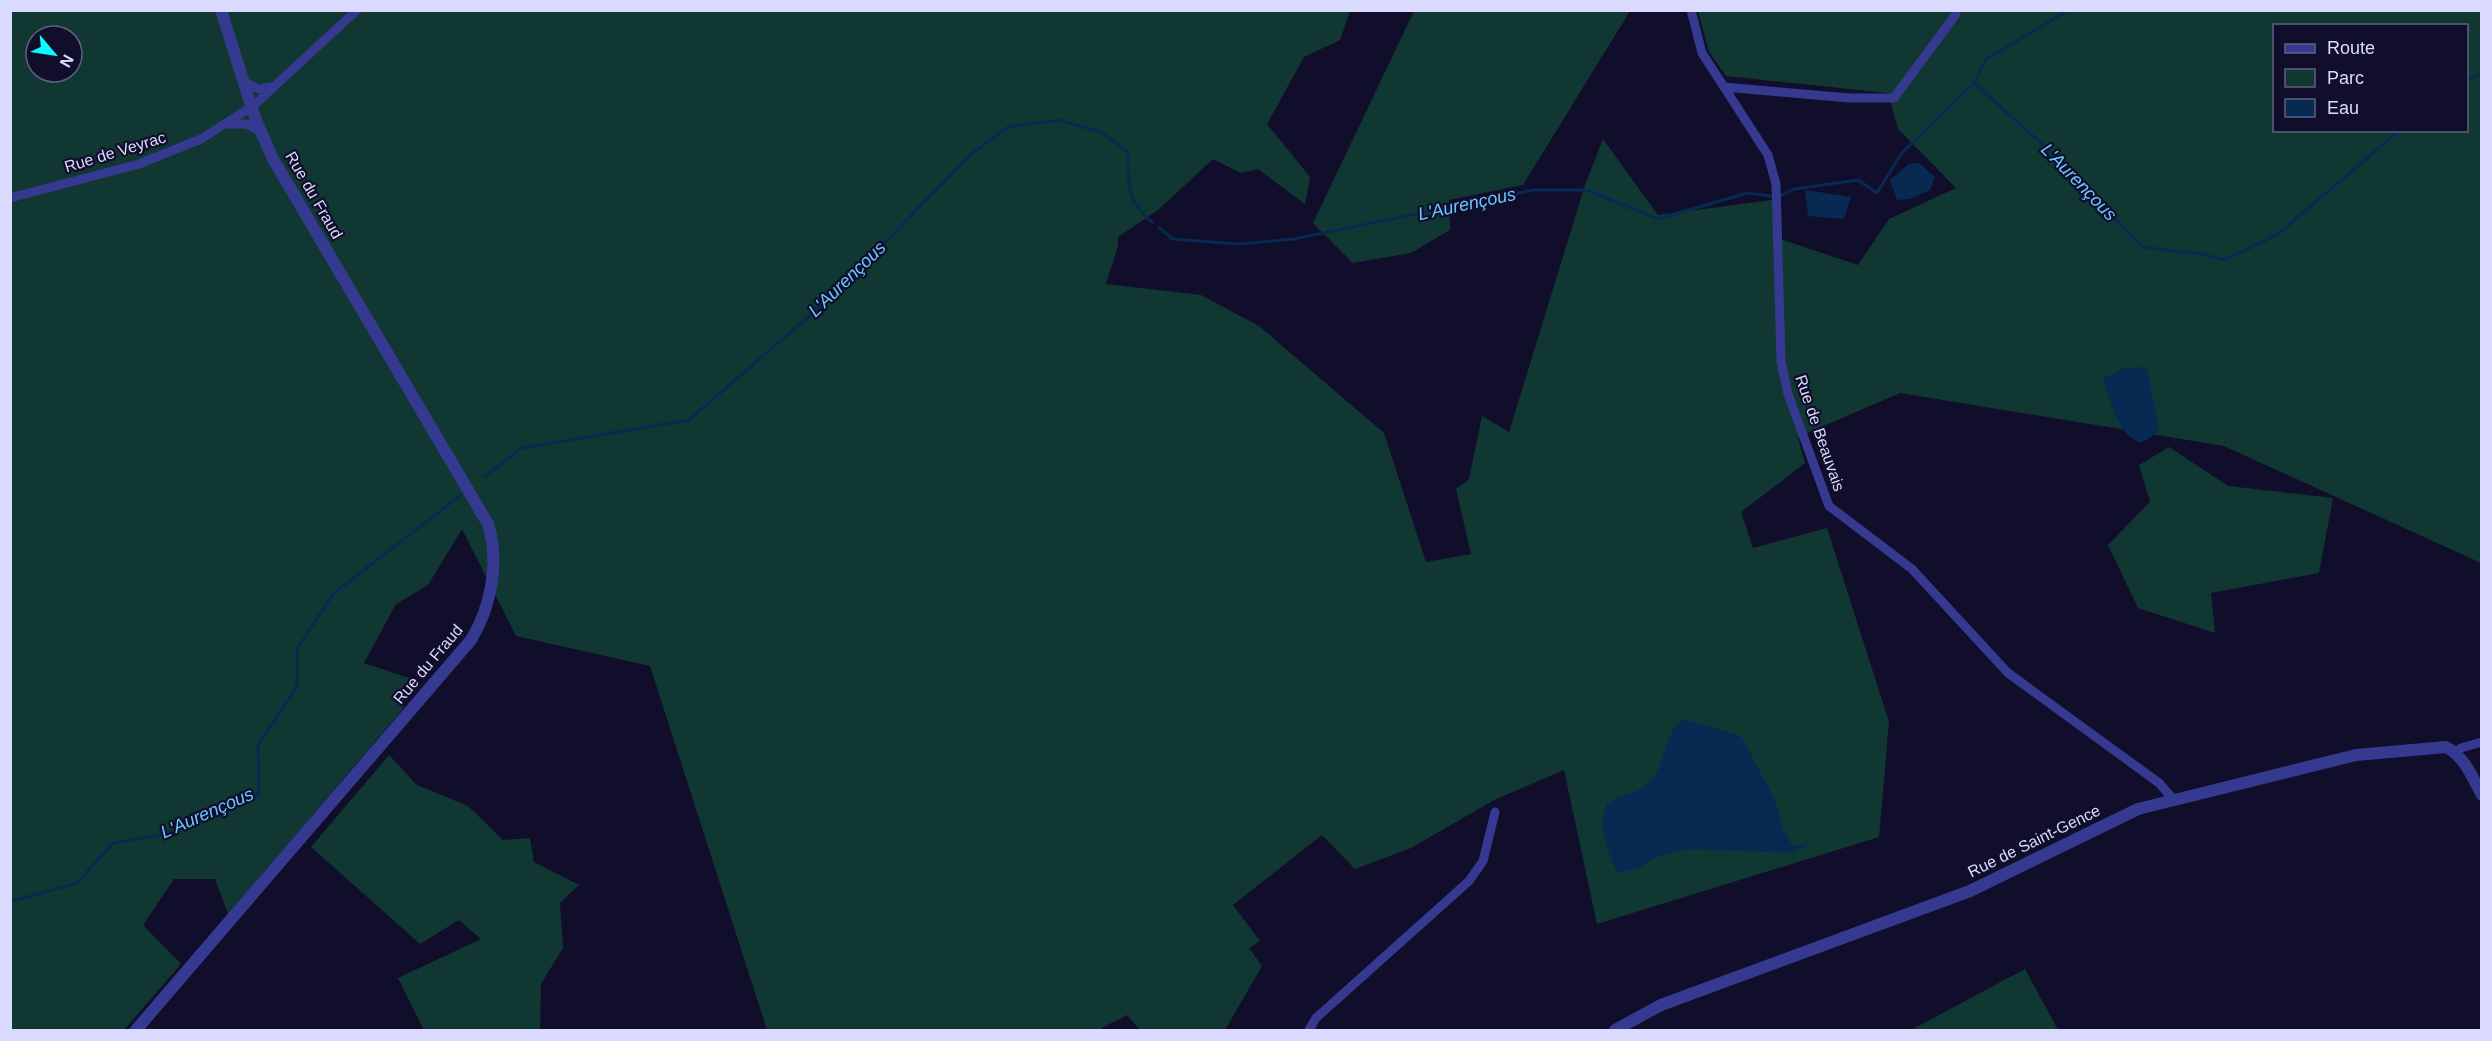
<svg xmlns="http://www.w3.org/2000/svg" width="2492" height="1041" font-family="Arial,sans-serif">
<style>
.green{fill:#113732;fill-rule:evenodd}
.water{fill:#072a52}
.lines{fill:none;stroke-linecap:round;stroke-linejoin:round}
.stream{stroke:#072a52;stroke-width:3}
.minor{stroke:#353a90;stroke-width:9}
.tertiary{stroke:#353a90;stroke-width:12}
.labels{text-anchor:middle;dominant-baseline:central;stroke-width:4.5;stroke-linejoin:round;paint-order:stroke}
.street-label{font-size:16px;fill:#dadaff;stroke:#110e2c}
.water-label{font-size:18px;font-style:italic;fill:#68c7ff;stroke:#110e2c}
</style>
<rect width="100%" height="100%" fill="#110e2c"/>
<g class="green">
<path d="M10,11H1350L1340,40L1304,57L1267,124L1310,177L1305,204L1258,169L1241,173L1213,159L1158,210L1118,237V246L1106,284L1201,295L1259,326L1384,433L1426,562L1471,554L1456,489L1469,479L1482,416L1509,432L1585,185L1603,139L1658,215L1772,200L1774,237L1858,265L1889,219L1956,188L1898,129L1888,93L1726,76L1709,52L1698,11H2481V563L2224,446L1900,393L1798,437L1805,463L1741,512L1753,548L1827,528L1889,722L1879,837L1597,924L1564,770L1494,800L1411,848L1355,869L1322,835L1233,905L1260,941L1249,948L1262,966L1225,1030H1140L1127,1015L1098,1030H767L650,666L516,636L462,529L428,585L396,604L364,663L409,678L403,709L228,914L215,879H174L143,925L181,964L124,1030H11ZM2274,26H2466V130H2274ZM36,36H72V72H36Z"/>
<path d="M1414,11H1630L1523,185L1449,200L1450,230L1411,253L1353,263L1313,223Z"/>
<path d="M2169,447L2228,486L2333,498L2319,573L2211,593L2215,633L2138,608L2108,545L2150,502L2139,465Z"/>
<path d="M389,755L417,785L468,806L503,840L530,838L534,862L579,885L560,903L563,948L541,984L540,1030H424L398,978L481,939L459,920L420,944L311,847Z"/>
<path d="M2025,969L2058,1030H1911Z"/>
</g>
<g class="water">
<path d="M1919,163L1935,177L1930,190L1910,199L1897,200L1890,180L1909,164Z"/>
<path d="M1805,190L1851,197L1844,219L1808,216Z"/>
<path d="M2143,367L2147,370L2159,428L2153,436L2141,443C2117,435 2111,400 2103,379L2121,369Z"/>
<path d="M1684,719L1741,736L1775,800L1783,829L1792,845H1809L1790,853L1690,849L1656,857L1637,869L1617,873C1608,851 1597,827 1607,804C1620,795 1637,794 1649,783C1666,766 1664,731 1684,719Z"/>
</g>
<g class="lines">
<g class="stream">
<path d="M2155,10H2159"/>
<path d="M2466,79L2482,74"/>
<path d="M1974,83L1986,59L2069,10"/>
<path d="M1782,195L1794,189L1858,180L1877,193L1901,154L1974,83L2050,151L2142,247L2201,254L2224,260L2277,235L2400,130"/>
<path d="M1159,228L1173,239L1238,244L1294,239L1533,190H1587L1658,219L1747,193L1771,196"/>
<path d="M484,477L522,448L689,420L837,292L970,155L1008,127L1059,120L1101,132L1128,152C1128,184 1126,201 1152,222"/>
<path d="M10,902L77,883L113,843L171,833L224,802L259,794L258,745L297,687V649L333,594L461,495"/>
</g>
<g class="minor">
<path d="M1691,10L1702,53L1768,155L1776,184L1781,361L1788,394L1829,506L1912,569L2008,673L2159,783L2173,799"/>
<path d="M244,82L259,89L271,87"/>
<path d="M1724,87L1849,98H1894L1956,14"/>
<path d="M227,124H246L261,131"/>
<path d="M10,198L139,164L201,139L253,106L357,10"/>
<path d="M2456,752L2461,748L2482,742"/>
<path d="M1309,1030L1316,1018L1469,881L1483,861L1495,812"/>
</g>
<g class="tertiary">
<path d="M136,1030L471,640C491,607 500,562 488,524L273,159L255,118L221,10"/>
<path d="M1615,1030L1661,1005L1970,891L2138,809L2356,755L2446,747C2465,757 2472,777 2482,795"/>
</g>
</g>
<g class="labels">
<g class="street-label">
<text transform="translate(115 152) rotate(-17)">Rue de Veyrac</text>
<text transform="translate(314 195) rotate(60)">Rue du Fraud</text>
<text transform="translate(1820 433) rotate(71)">Rue de Beauvais</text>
<text transform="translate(428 664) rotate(-50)">Rue du Fraud</text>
<text transform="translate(2034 841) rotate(-26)">Rue de Saint-Gence</text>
</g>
<g class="water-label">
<text transform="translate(2079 182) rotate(46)">L'Aurençous</text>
<text transform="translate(1467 204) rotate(-12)">L'Aurençous</text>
<text transform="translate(847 279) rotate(-44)">L'Aurençous</text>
<text transform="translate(207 813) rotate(-24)">L'Aurençous</text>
</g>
</g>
<rect width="2492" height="1041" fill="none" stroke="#dadaff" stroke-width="24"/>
<rect x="2273" y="24" width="195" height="108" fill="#110e2c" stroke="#616080" stroke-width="1.5"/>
<rect x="2285" y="44" width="30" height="9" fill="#353a90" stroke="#616080" stroke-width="1.5"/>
<text x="2327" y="54" font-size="18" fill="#dadaff">Route</text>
<rect x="2285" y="69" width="30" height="18" fill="#113732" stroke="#616080" stroke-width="1.5"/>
<text x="2327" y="84" font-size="18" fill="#dadaff">Parc</text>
<rect x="2285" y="99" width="30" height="18" fill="#072a52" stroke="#616080" stroke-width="1.5"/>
<text x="2327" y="114" font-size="18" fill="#dadaff">Eau</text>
<g transform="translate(54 54) rotate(119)"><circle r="28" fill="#110e2c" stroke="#616080" stroke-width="1.5"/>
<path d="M0-4.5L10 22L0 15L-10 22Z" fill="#06fdff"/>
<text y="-9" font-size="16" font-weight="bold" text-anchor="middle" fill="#dadaff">N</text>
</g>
</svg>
